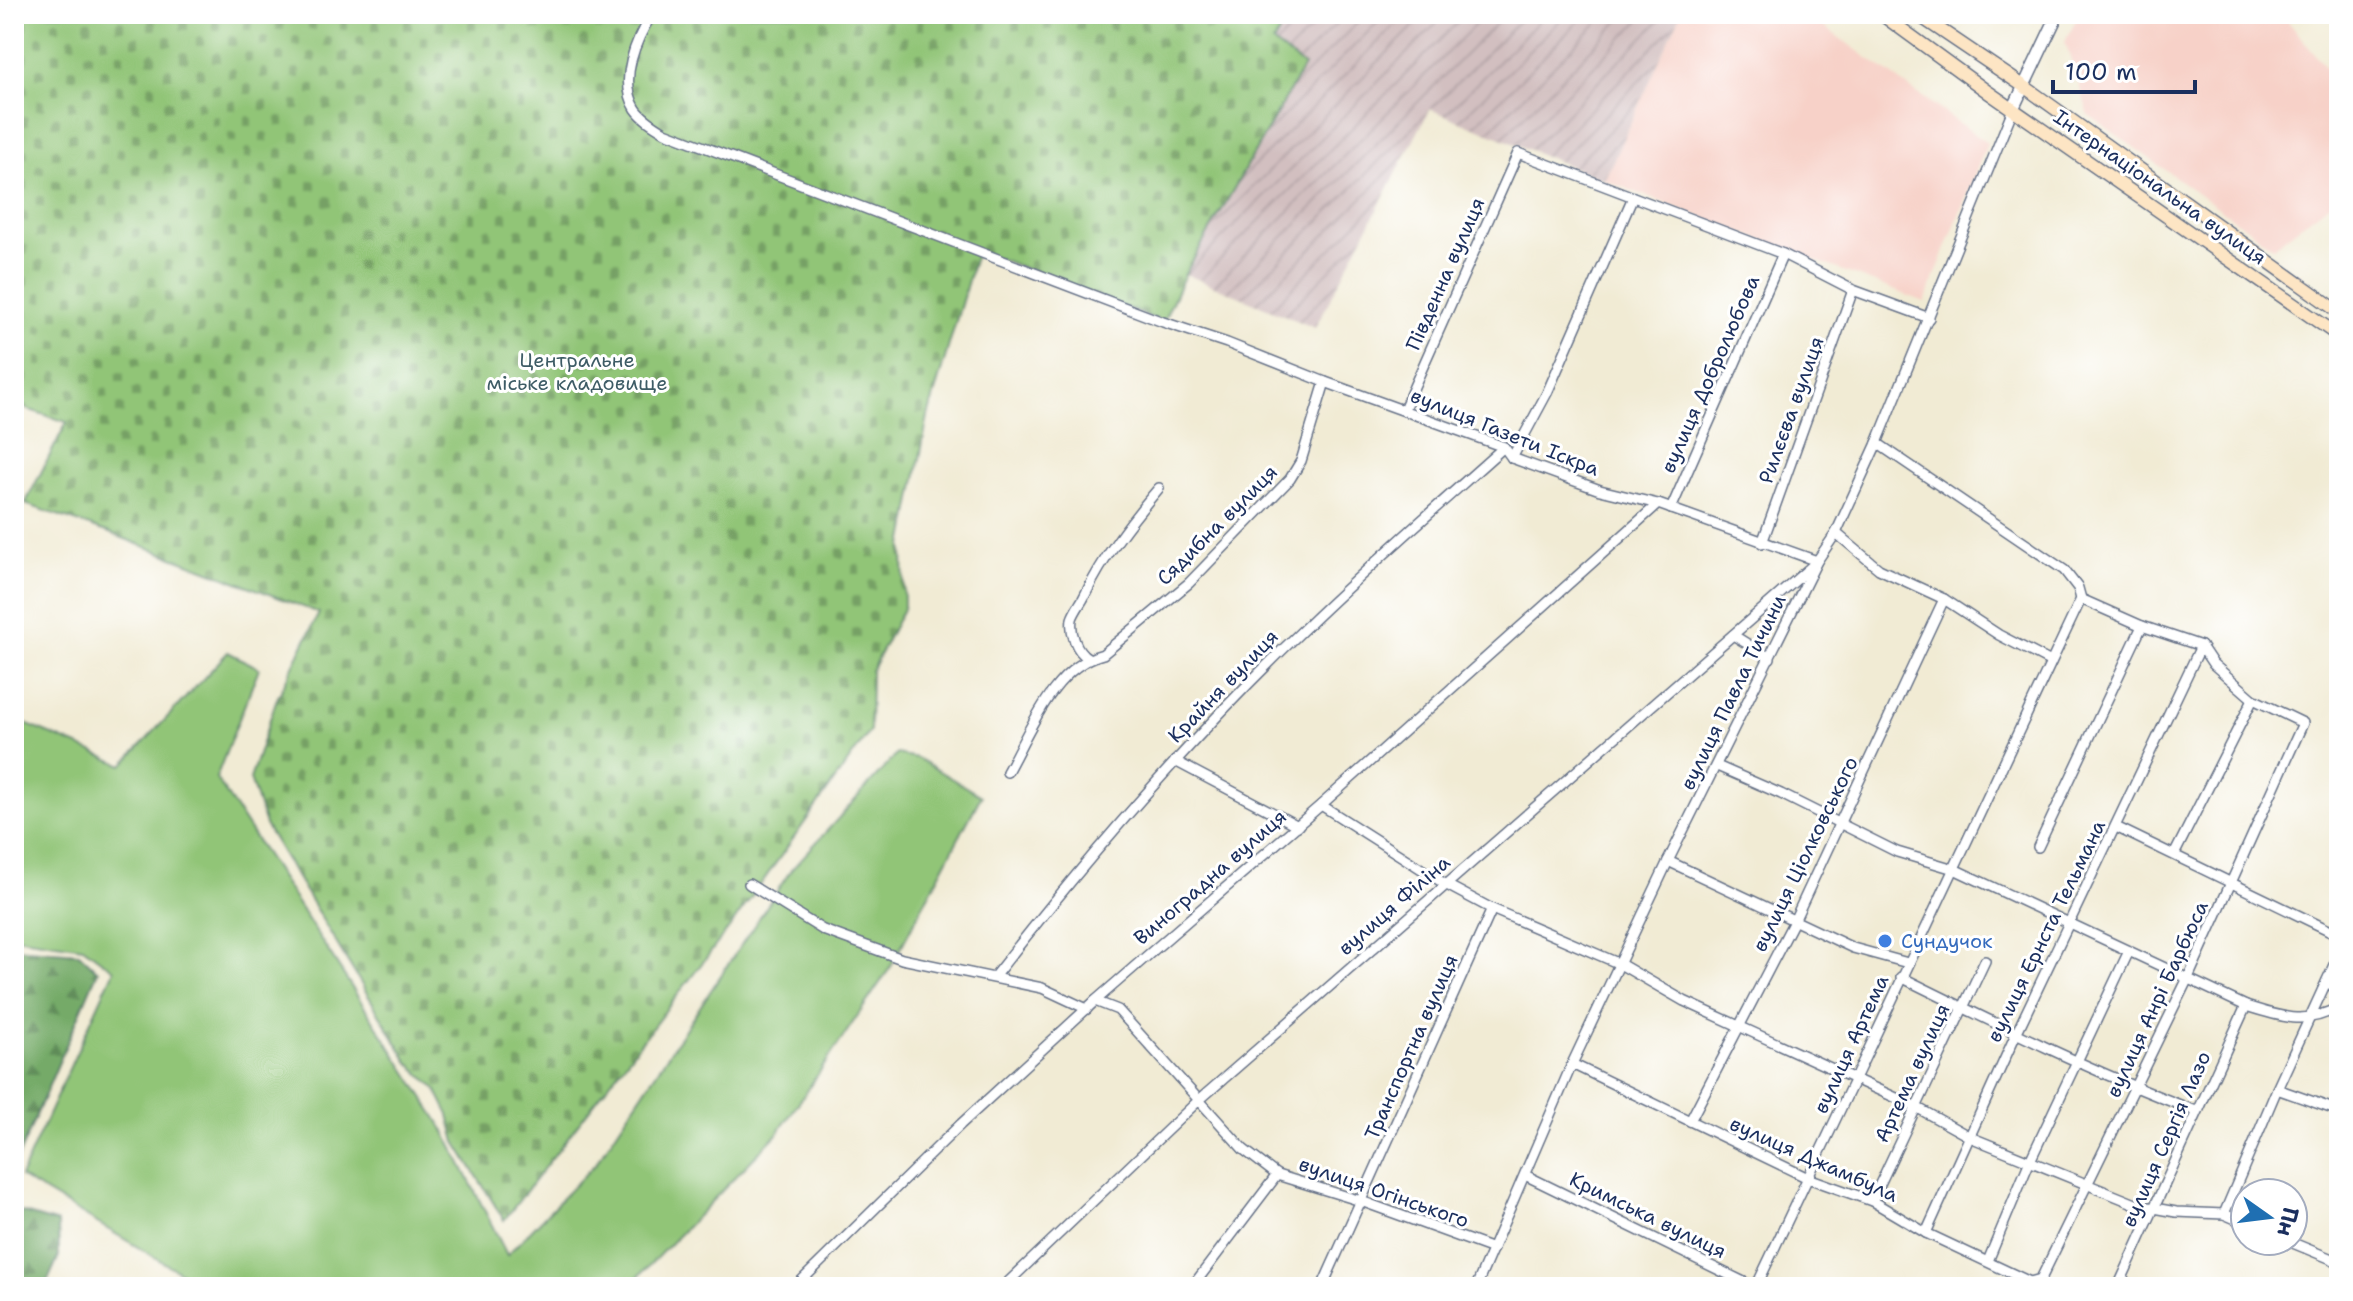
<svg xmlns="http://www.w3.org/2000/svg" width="2353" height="1301" font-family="'Shantell Sans',sans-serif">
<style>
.built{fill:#f7d1c8}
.industrial{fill:url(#industrial-furrows)}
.green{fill:#91c577;stroke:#567a6a;stroke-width:2}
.forest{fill:url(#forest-firs);stroke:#486c63;stroke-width:2}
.cemetery{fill:url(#cemetery-stones);stroke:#567a6a;stroke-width:2}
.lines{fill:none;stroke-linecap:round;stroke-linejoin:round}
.minor-casing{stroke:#667187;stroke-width:12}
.tertiary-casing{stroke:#667187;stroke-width:14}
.secondary-casing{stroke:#667187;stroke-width:15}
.minor{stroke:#fff;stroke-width:9}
.tertiary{stroke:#fff;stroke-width:11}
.secondary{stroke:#fde5c4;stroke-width:12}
.shop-dot{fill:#3f7fe0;stroke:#fff;stroke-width:3}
.labels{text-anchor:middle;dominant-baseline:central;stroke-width:6;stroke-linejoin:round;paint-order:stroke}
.street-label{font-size:20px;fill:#1b2f5e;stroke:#fff}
.park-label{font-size:20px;fill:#3e5c66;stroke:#fff}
.shop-label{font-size:20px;fill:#366cbe;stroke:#fff;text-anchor:start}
</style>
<defs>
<pattern id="industrial-furrows" width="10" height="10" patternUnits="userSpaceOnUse" patternTransform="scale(2)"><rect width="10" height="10" fill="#d2bfc0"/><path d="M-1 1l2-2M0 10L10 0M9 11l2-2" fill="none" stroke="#b4a4a7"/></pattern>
<pattern id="forest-firs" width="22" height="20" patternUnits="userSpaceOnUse" patternTransform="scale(2)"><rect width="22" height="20" fill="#74aa68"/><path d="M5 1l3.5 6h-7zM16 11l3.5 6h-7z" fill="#5e8b59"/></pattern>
<pattern id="cemetery-stones" width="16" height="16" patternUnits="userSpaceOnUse" patternTransform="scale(2)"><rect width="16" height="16" fill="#91c577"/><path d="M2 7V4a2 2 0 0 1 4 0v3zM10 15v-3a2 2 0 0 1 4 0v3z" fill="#76a065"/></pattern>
</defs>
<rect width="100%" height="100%" fill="#fff"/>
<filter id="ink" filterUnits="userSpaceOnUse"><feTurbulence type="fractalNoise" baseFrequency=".0125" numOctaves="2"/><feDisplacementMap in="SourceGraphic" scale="16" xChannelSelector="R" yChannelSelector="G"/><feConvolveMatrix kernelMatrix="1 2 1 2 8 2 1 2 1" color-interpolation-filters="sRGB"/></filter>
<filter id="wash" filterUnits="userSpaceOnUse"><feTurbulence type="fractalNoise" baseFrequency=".006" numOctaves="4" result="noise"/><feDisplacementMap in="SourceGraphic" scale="32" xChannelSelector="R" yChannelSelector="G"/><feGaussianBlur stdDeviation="1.8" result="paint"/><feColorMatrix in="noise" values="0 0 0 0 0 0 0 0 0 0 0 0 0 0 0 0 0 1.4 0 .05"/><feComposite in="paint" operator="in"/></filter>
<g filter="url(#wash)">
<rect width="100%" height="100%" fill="#f1ebd4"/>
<g class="built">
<path d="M1681,14H1806L1987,143L1925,302L1604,180Z"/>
<path d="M2079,14H2282L2339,84V196L2273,247L2089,115L2065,42Z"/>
</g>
<path class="industrial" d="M1289,14H1681L1604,180L1430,109L1315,328L1185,274L1304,66L1273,43Z"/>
<path class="green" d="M228,652L259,668L216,778L443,1128L507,1255L596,1163L791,870L897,754L917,758L981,796L890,968L778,1133L637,1278L622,1287H259C244,1280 222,1287 205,1287L20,1177L114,970L83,947L14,937V719L123,765Z"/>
<g class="forest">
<path d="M14,948L79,953L98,971L14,1167Z"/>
<path d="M14,1210L58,1223L59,1256L45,1287H14Z"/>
</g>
<path class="cemetery" d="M14,14H618L645,25L653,14H1289L1273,43L1304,66L1185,274L1163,322L977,250L928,416L903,546L904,607L871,671L870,731L733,923L504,1220L456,1142L449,1115L436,1089L409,1063L265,825L250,779L276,701L319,613L107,532L25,504L67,422L14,405Z"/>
</g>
<g filter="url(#ink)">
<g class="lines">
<defs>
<g id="minor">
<path d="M652,14C636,39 618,80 636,109C643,119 655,126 665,132L1163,322L1227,343L1325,382L1504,447L1512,458L1600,490L1658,504L1817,561"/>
<path d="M1404,409L1518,153L1783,254L1853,290L1929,318"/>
<path d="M1877,443L2064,570L2078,588L2081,599"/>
<path d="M1512,458L1547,393L1633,197"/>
<path d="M1671,509L1783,254"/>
<path d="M1836,533L1879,569L1944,599L1999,635L2051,662"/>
<path d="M1762,543L1853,290"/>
<path d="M1733,635L1770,658"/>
<path d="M1088,658C1076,651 1070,633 1072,619C1074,612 1081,603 1084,597C1104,556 1130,522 1159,488"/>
<path d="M1175,761L1298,826"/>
<path d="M1717,766L1781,794L1897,852L1954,869L2246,1006C2282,1017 2304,1026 2339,1007"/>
<path d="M1007,772C1030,731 1053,667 1103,654L1189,583L1290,479L1301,461L1325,382"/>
<path d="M1321,805L1445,884L1492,909L1620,964L1684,1001L1916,1107L1970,1137L2138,1205L2176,1212L2224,1214L2245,1223"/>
<path d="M2116,827L2339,935"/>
<path d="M2038,847L2142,626"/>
<path d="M2175,853L2253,699"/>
<path d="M1668,861L1853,948L1908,963"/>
<path d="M749,884L823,930L902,959L1042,988L1087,1009"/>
<path d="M994,977C1090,854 1193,735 1306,627C1370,565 1438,506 1504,447"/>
<path d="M1901,977C1998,1025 2095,1073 2196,1111"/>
<path d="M2327,981L2339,992"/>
<path d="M1095,1001L1118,1010L1243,1149L1277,1175L1361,1201L1493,1249"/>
<path d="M1572,1064L1808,1178L1872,1201L1926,1233L2030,1282L2041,1279"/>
<path d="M2277,1089L2339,1111"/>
<path d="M1690,1121L1794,921L1944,599"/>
<path d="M1525,1175L1754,1287"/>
<path d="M1872,1201L1985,961"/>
<path d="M2224,1214L2277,1089L2339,954"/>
<path d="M1926,1233L2016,1034L2201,646"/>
<path d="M2288,1241L2339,1262"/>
<path d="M1988,1261L2029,1163L2129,951"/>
<path d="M795,1287L961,1124L1095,1001L1321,805L1658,504"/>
<path d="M1003,1287L1198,1101L1812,566"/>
<path d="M1192,1287L1277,1175"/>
<path d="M1322,1287L1492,909"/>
<path d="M1476,1287L1572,1064L1668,861L1817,561L1836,533L1877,443L2013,109"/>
<path d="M1585,1287V1286"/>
<path d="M1756,1287C1865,1058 1973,829 2081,599"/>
<path d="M2037,1287L2188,978L2303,723L2253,699L2213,664L2201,646L2142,626L2081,599"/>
<path d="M2118,1287L2246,1006"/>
</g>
<path id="tertiary" d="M2013,109L2058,14"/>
<g id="secondary">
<path d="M1881,14L1988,92L2339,336"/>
<path d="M1917,14L2025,87L2339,312"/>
</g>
</defs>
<use href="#minor" class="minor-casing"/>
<use href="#tertiary" class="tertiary-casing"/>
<use href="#secondary" class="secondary-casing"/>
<use href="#minor" class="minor"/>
<use href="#tertiary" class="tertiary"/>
<use href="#secondary" class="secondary"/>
</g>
</g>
<circle class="shop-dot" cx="1885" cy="941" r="8"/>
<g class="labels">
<g class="street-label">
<text transform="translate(2160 187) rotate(35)">Інтернаціональна вулиця</text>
<text transform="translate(1445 274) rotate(-66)">Південна вулиця</text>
<text transform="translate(1710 374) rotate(-66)">вулиця Добролюбова</text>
<text transform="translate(1791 410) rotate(-70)">Рилєєва вулиця</text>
<text transform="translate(1505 432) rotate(22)">вулиця Газети Іскра</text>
<text transform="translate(1217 525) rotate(-45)">Сядибна вулиця</text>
<text transform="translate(1223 686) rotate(-46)">Крайня вулиця</text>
<text transform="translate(1733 692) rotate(-64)">вулиця Павла Тичини</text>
<text transform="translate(1805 854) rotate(-64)">вулиця Ціолковського</text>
<text transform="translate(1210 877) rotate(-41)">Виноградна вулиця</text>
<text transform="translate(1394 905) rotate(-41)">вулиця Філіна</text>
<text transform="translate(2046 931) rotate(-64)">вулиця Ернста Тельмана</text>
<text transform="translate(2157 999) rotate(-65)">вулиця Анрі Барбюса</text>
<text transform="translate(1851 1044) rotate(-65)">вулиця Артема</text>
<text transform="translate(1411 1047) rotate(-66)">Транспортна вулиця</text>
<text transform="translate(1912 1073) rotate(-65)">Артема вулиця</text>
<text transform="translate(2166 1139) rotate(-66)">вулиця Сергія Лазо</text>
<text transform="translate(1814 1159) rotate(24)">вулиця Джамбула</text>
<text transform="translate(1384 1192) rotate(19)">вулиця Огінського</text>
<text transform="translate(1648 1215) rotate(26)">Кримська вулиця</text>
</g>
<g class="park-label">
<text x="577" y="360">Центральне<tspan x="577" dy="23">міське кладовище</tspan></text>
</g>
<g class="shop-label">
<text x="1901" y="941">Сундучок</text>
</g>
</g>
<rect width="2353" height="1301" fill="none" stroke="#fff" stroke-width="48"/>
<g transform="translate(2269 1217) rotate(104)"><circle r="38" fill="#ffffff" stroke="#a4acbf" stroke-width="2"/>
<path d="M0-6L14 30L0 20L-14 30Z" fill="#1f6fb2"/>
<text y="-12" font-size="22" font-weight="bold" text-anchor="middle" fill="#1b2f5e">Пн</text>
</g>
<path d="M2053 80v12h142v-12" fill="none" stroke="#1b2f5e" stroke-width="4"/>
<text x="2065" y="80" font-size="24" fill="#1b2f5e" stroke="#ffffff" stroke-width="6" paint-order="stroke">100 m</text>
</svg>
